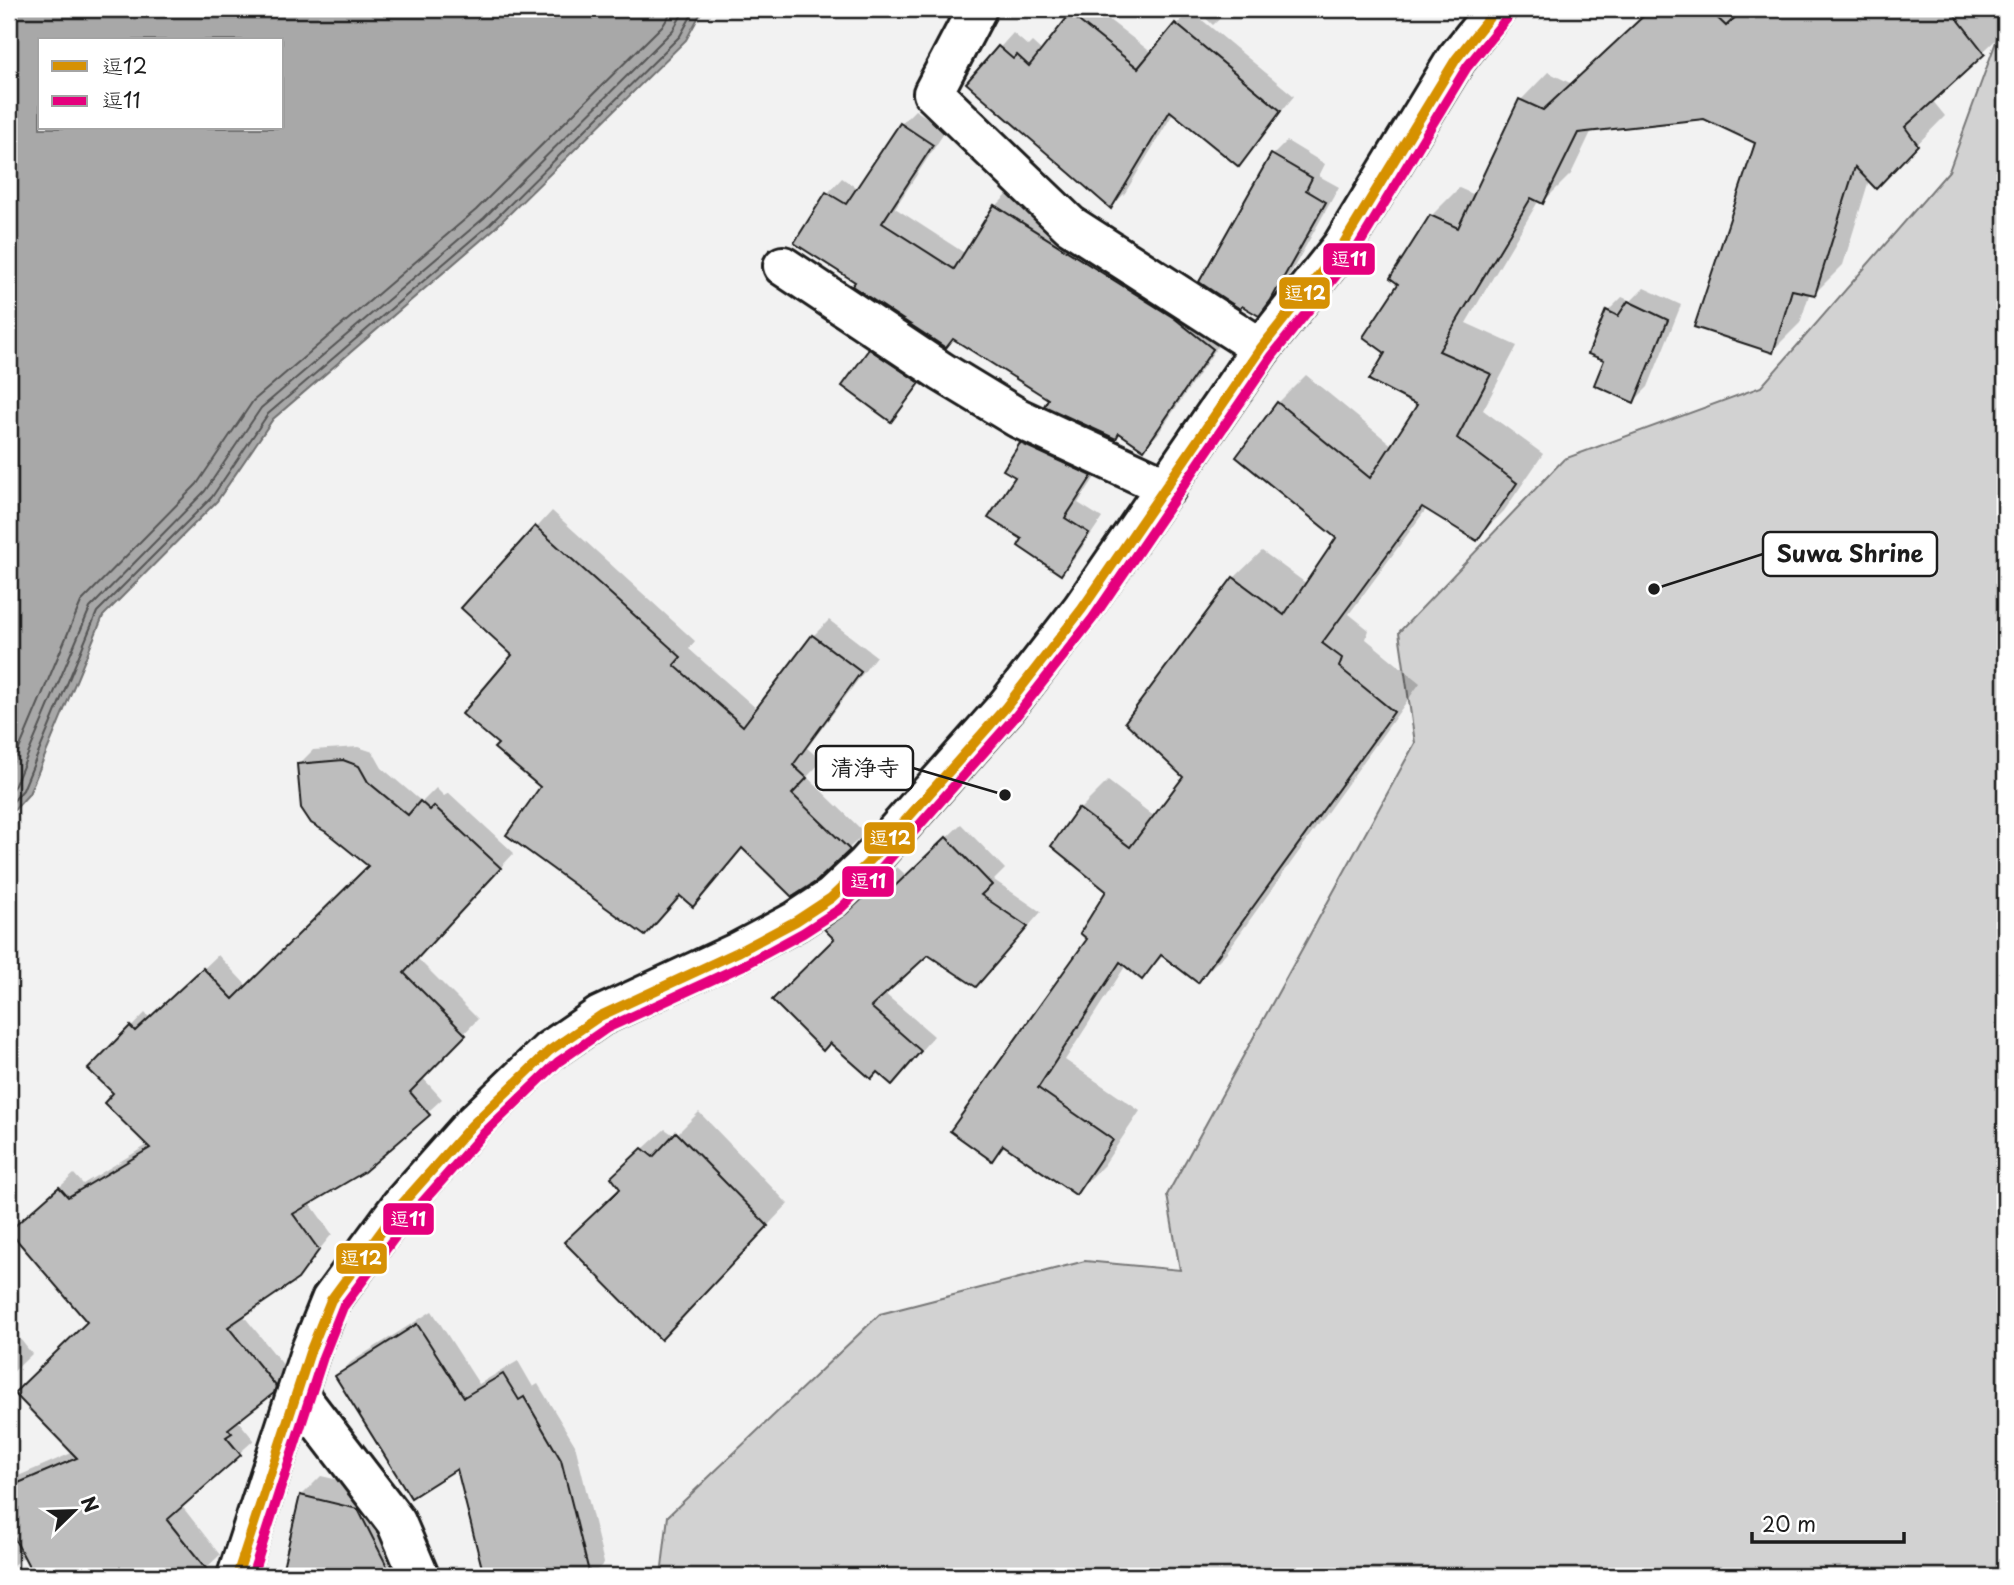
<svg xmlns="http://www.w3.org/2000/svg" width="2014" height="1585" font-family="'Playpen Sans','Klee One',sans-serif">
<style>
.green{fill:#d2d2d2;stroke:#777;stroke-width:2}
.water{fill:#a8a8a8;stroke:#707070;stroke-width:2;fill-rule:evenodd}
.shadow{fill:#0003}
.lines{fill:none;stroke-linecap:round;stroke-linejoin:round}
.shore{stroke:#545454;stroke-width:2}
.building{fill:#bdbdbd;stroke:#1c1c1c;stroke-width:2}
.street-casing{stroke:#1c1c1c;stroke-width:44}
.secondary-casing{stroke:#1c1c1c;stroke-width:44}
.street{stroke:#fff;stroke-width:38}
.secondary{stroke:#fff;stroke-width:38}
.bus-1-casing{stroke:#fff;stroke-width:16}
.bus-2-casing{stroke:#fff;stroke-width:16}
.bus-1{stroke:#d69104;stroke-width:10}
.bus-2{stroke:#e5007d;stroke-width:10}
.leader{fill:none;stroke:#1c1c1c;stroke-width:2.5}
.callout-dot{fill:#1c1c1c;stroke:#fff;stroke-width:2.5}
.callout{fill:#fff;stroke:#1c1c1c;stroke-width:2.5}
.callout-label{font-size:23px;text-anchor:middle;font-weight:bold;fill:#1c1c1c}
.line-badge{stroke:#fff;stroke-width:2.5}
.badge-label{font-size:19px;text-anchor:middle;font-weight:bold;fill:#fff}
</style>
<rect width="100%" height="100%" fill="#f2f2f2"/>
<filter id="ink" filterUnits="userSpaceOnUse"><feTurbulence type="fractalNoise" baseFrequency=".0143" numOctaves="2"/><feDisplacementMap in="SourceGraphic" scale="14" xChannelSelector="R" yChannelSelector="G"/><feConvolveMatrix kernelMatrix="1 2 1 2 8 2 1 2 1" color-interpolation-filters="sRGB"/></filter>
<g filter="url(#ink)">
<path class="green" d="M2005,17V1576H661L668,1516L880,1314L1085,1261L1180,1270L1167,1195L1415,743L1399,632L1564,459L1761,387L1949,171Z"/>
<path class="water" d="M9,9H703L686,40L494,229L273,419L217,501L103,616L29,794L9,816ZM40,40H282V128H40Z"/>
<g class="shadow">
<path d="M1078,9H1095L1152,53L1190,10L1294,96L1238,165L1174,112L1125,193L1111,207L968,83L1013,33L1028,46L1032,42L1043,52Z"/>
<path d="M1196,9H1230L1213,25Z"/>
<path d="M1652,9H1999L2005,17V31L1932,100L1945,116L1876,186L1869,180L1843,265L1815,293L1810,292L1800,323L1772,351L1757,142L1704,117L1592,130L1571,174L1543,202L1539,200L1466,323L1517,346L1483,410L1543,454L1504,511L1476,539L1427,508L1349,614L1369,630L1366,639L1420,683L1226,953L1198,981L1164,955L1142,977L1126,965L1065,1060L1140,1111L1104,1165L1076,1193L1006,1145L992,1159L1108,890L1053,845L1080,809L1108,781L1155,817L1185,777L1234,578L1262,551L1307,584L1339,537L1278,403L1306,375L1393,446L1419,405L1387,353L1401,283L1431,216L1459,188L1475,195L1521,100L1548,72L1572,84Z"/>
<path d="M915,110L946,130L895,208L966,254L996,206L1010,192L1226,334L1158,434L1144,448L1120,432L1115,437L796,242L828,193L842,178L858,189L901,124Z"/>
<path d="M1287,141L1325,164L1319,176L1339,187L1285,283L1258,314L1273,155Z"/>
<path d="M1644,288L1681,305L1648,387L1634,401L1608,311L1622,297L1631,301Z"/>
<path d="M884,336L933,369L891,420L870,351Z"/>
<path d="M1036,430L1105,462L1078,503L1102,518L1075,558L1061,573L1025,539L1017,477L1022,444Z"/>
<path d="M552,511L695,641L689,649L758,710L813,636L829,620L876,656L807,748L822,761L807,777L865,833L816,879L743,847L693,905L681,895L661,917L500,743L514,655L463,608Z"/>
<path d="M358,747L373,752L382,768L422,802L436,788L444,796L449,793L514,853L417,958L478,1019L422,1077L442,1099L363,1171L309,1202L332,1234L297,1277L243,1315L289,1372L273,1391L243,1415L239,1422L254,1440L181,1505L220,1555L197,1576H36L25,1556L9,1568V1480L74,1452L89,1322L11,1231L74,1174L83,1184L149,1144L116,1093L91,1069L145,1013L151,1019L218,955L248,987L370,866L299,764L313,750Z"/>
<path d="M961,824L1005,869L994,880L1041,912L990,970L928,953L884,993L934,1036L892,1083L836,938L827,929L897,867L907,876Z"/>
<path d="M699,1112L788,1204L682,1316L622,1188L635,1156L665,1129L675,1136Z"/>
<path d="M432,1311L479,1384L518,1361L533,1387L538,1384L575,1445L604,1563L591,1576H486L458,1467L337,1377L351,1362Z"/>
<path d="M9,1325L32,1354L9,1376Z"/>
<path d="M321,1476L378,1489L421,1576H283L301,1496Z"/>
</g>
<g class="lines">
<g class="shore">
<path d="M9,773L81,602L197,484L253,401L476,210L664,24L673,9"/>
<path d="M9,793L15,785L90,608L205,491L261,408L484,218L673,30L685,9"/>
<path d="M9,806L23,790L97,612L212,497L268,414L490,224L680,36L695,9"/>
</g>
</g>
<g class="building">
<path d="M1651,9H1708L1726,26L1744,9H1950L1985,54L1905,127L1918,145L1876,189L1855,167L1815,295L1792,290L1773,353L1694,327L1755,143L1704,119L1578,133L1543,204L1531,198L1439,351L1491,374L1457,438L1517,483L1477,541L1422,507L1322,643L1342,658L1339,667L1394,712L1198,983L1161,955L1142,980L1120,962L1038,1088L1113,1140L1076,1195L1003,1145L992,1161L950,1131L1087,939L1080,933L1106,891L1051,846L1078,808L1130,847L1183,777L1125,722L1233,577L1284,615L1336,538L1236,457L1277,402L1370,478L1417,405L1369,380L1385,353L1363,337L1398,284L1390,278L1430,215L1458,228L1519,99L1543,110Z"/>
<path d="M1070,14L1138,68L1175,23L1281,111L1239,167L1170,111L1111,209L966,83L998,46L1013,59L1017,55L1029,66Z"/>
<path d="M900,123L933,145L882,223L954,269L994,205L1174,318L1213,349L1144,450L1119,433L1116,439L1044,406L1048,399L953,339L946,348L852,286L855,282L794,243L826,192L846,204Z"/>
<path d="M1271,154L1312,178L1306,190L1326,202L1271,300L1259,316L1242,306L1240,309L1199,282Z"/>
<path d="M1628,301L1668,320L1634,403L1594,385L1604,360L1588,354L1606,310L1618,316Z"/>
<path d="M869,349L920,383L891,422L842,386Z"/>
<path d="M1020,443L1092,476L1065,518L1089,533L1061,575L1018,546L1022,539L988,518L1015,477L1003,470Z"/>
<path d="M535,526L681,657L674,665L743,726L812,635L861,672L793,765L807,778L792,794L850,850L817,881L792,897L742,848L693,907L680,896L645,936L506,835L540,787L494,748L498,744L462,714L512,655L461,608Z"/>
<path d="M343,760L359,766L368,782L408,815L420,801L430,810L434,806L501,868L404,973L466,1035L410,1092L430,1115L364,1172L293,1214L319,1250L298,1279L228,1327L276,1386L274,1393L228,1429L232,1433L226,1437L241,1455L167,1520L212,1576H34L9,1528V1487L77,1458L14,1393L87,1322L9,1231L59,1187L68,1197L150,1148L104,1103L113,1093L88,1069L130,1026L135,1031L203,968L233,999L368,866L326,832L311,823L301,808L297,764Z"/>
<path d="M946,837L992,885L981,895L1028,927L976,987L928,955L871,1007L921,1051L892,1085L877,1072L871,1079L830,1043L823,1051L772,1000L834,939L824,929L846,914L882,880L892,889Z"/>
<path d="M676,1132L768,1226L661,1340L564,1242L620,1189L611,1177L642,1148L653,1157Z"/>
<path d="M417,1324L464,1397L503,1374L519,1400L524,1397L561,1460L590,1576H484L457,1469L411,1498L335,1376Z"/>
<path d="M300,1495L358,1509L392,1576H281Z"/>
</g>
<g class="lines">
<defs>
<g id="street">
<path d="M977,9L933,93L1070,225L1261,348"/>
<path d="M783,266L942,372L1018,418L1167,487"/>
<path d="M297,1393L396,1522L419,1576"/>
</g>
<path id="secondary" d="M237,1576L310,1352L331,1300L401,1205L472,1125L549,1051L600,1016L738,952L796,921L831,898L866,865L1006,707L1082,609L1261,348L1342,246L1456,59L1496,9"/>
</defs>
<use href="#street" class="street-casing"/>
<use href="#secondary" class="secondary-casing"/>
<use href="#street" class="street"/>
<use href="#secondary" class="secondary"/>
<defs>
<path id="bus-1" d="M237,1576L310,1352L331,1300L401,1205L472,1125L549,1051L600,1016L738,952L796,921L831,898L866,865L1006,707L1082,609L1261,348L1342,246L1456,59L1496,9"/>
<path id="bus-2" d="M252,1576L323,1357L343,1307L412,1214L482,1135L558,1062L607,1028L744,965L803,933L840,909L876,874L1016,716L1093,618L1272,356L1354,253L1467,67L1507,18"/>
</defs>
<use href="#bus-1" class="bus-1-casing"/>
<use href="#bus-2" class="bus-2-casing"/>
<use href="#bus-1" class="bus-1"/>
<use href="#bus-2" class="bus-2"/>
</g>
</g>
<path class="leader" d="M1654 589L1763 554M1005 795L913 768"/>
<g class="callout-dot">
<circle cx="1654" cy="589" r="7"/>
<circle cx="1005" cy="795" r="7"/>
</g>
<g class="callout">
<rect x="1763" y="532" width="174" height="44" rx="7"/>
<rect x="816" y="746" width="97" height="44" rx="7"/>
</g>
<g class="callout-label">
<text x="1850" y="562">Suwa Shrine</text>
<text x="865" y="776">清浄寺</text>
</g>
<g class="line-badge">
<rect x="1322" y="242" width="54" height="34" rx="7" fill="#e5007d"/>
<rect x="1278" y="276" width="53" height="34" rx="7" fill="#d69104"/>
<rect x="863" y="821" width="53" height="34" rx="7" fill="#d69104"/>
<rect x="841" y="865" width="54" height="33" rx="7" fill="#e5007d"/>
<rect x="382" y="1202" width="53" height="34" rx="7" fill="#e5007d"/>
<rect x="335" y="1242" width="53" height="33" rx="7" fill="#d69104"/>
</g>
<g class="badge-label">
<text x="1349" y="266">逗11</text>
<text x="1305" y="300">逗12</text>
<text x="890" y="845">逗12</text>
<text x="868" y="888">逗11</text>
<text x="408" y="1226">逗11</text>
<text x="361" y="1265">逗12</text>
</g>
<rect width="2014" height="1585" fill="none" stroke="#fff" stroke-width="35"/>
<rect x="18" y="18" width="1979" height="1550" fill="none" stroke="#1c1c1c" stroke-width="2.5" filter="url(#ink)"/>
<rect x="38" y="38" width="245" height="91" fill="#ffffff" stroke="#a4a4a4" stroke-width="2"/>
<rect x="52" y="61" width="35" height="10" fill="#d69104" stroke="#a4a4a4" stroke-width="2"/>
<text x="102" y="74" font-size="21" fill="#1c1c1c">逗12</text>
<rect x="52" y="96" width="35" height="10" fill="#e5007d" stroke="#a4a4a4" stroke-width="2"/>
<text x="102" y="108" font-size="21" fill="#1c1c1c">逗11</text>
<g transform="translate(74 1511) rotate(67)" stroke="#ffffff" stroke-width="5" paint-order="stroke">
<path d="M0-5L12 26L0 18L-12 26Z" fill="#1c1c1c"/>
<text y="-10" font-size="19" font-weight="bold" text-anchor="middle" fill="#1c1c1c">N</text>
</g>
<path d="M1752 1532v10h152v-10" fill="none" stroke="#1c1c1c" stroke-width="3.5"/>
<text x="1762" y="1532" font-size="21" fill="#1c1c1c" stroke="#ffffff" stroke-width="5" paint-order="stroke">20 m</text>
</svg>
